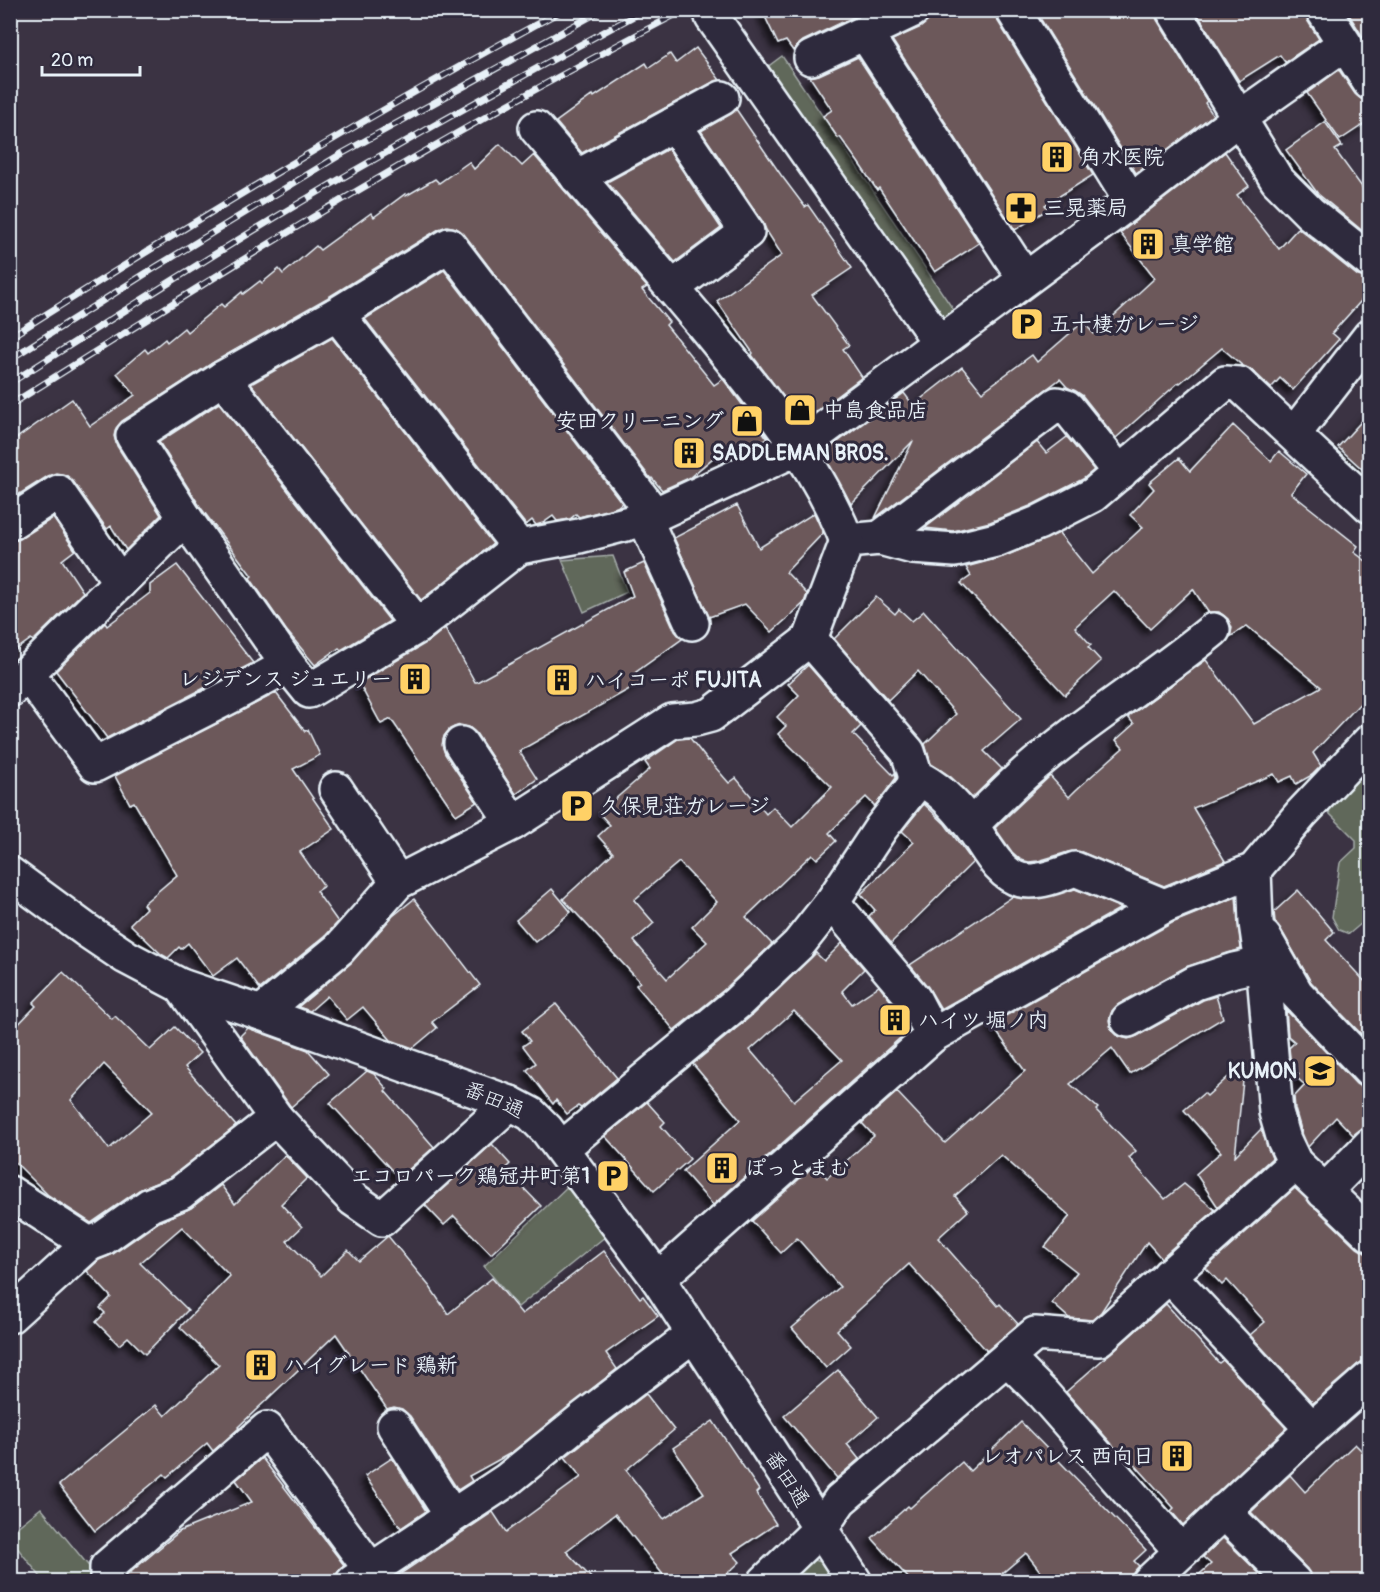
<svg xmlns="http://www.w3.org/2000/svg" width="1380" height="1592" font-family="Pangolin,'Klee One',sans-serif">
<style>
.green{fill:#60675a;stroke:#a4aca9;stroke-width:1.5}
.building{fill:#6c585a;stroke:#e8f1f8;stroke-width:1.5;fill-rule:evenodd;filter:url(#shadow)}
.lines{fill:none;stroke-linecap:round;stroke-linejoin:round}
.street-casing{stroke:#e8f1f8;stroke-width:38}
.street{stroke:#2f2a3d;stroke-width:33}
.rail-casing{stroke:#e8f1f8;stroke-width:7}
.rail{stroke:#2f2a3d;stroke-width:4.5;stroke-dasharray:14;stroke-linecap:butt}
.labels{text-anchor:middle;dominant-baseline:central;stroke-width:6;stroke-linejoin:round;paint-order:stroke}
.poi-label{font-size:21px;font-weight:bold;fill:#e8f1f8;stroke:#2f2a3d;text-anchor:start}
.street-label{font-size:21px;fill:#e8f1f8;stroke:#2f2a3d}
</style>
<defs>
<filter id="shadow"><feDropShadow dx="-5.5" dy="5.5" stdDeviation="3" flood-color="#0009"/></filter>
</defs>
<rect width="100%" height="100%" fill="#3b3343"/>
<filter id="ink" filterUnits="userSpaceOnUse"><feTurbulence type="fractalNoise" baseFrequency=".0167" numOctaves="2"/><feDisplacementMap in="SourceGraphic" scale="12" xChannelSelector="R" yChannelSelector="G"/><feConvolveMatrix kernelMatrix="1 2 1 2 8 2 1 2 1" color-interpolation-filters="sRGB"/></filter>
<g filter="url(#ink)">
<g class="green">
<path d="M782,56L959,318L944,328L766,68Z"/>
<path d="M613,556L627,592L584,612L562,560Z"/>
<path d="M1369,769V917L1349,934L1339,930L1332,917L1340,863L1356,848V840L1330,814L1328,808Z"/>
<path d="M571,1183L611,1232L518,1307L484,1266Z"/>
<path d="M41,1508L101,1581H44L11,1540V1532Z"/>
<path d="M813,1560L826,1563L838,1582H789Z"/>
</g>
<g class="building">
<path d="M762,10H868L803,41L796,47L794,52L786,41L778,44Z"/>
<path d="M932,10H994L997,20L1093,175L1045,205L1048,209L1015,230L892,40L921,27L929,20Z"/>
<path d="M1035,10H1154L1157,20L1207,101L1205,103L1213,115L1136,173Z"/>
<path d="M1195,10H1304L1307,20L1319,39L1285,62L1280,55L1239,81Z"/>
<path d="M1346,10H1370V48Z"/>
<path d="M696,48L720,80L713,82L582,153L556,122L593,95L594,97L646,63L649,68L670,54L676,63Z"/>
<path d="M858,57L979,243L935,272L879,188L877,190L858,162L840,137L838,138L823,116L832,110L810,77L819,75Z"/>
<path d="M1339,70L1355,94L1361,99L1370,102V120L1340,140L1307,93Z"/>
<path d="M736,109L781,175L805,207L808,205L852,268L812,295L849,345L843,349L862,377L802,422L752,355L753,353L717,301L782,255L766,230L763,222L701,131L731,114Z"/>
<path d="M1325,122L1342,146L1335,150L1370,198V237L1318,194L1286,150Z"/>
<path d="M500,144L522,166L534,155L647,287L642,290L669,322L666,325L714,385L723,379L768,439L724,461L719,453L689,478L662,490L652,478L651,479L464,234L456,228L447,226L439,229L327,298L214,362L122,421L116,428L114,436L117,446L161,515L126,550L111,526L107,529L73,481L66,475L56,473L48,476L10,500V443L72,399L90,426L135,395L117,373L145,349L148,353L165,339L167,342L184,328L187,332L221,304L224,307L242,292L243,294L260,281L262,283L279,269L283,274L316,246L320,250L371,213L374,217L405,194L406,196L435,179L439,183L469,162L474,169Z"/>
<path d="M668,149L721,228L675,262L607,182Z"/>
<path d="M1225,152L1249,186L1237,195L1279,249L1298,228L1358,276L1370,279V291L1332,333L1339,339L1293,390L1280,378L1271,388L1252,370L1243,366L1222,348L1180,383L1179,382L1116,438L1082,395L1067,387L1060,379L875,518L913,441L851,504L823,453L904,393L913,405L962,367L982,392L1032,355L1037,362L1083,322L1094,334L1155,278L1120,233Z"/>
<path d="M444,270L622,503L617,507L579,517L576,514L570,519L557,521L553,516L543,523L536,525L532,520L526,525L365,319Z"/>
<path d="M332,338L493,544L421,600L251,384Z"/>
<path d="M219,403L390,621L341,650L339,648L315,665L286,630L250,578L252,576L201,508L159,442Z"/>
<path d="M1370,412V476L1338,447Z"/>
<path d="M1233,425L1271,461L1279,451L1306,474L1291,493L1358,546L1354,552L1370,564V693L1313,753L1321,766L1312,775L1296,784L1292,776L1279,782L1274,774L1193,808L1225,861L1164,886L1081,852H1068L1038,861L1029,862L1021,860L1012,852L995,828L1050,776L1069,797L1076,790L1123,748L1116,740L1134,724L1128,717L1206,660L1254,724L1321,687L1247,626L1230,637L1232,628L1228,619L1219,612H1208L1193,589L1150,629L1114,591L1075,627L1091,645L1088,647L1101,661L1065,695L961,583L971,576L966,567L1003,557L1059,533L1092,574L1143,527L1130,515L1154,489L1149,483L1179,458L1190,471Z"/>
<path d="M1067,437L1094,470L1083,479L1030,506L990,522L953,531L925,528L1037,442L1046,453Z"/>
<path d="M737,505L759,548L814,513L823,533L786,572L807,594L804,603L772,632L745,604L709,617L674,538Z"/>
<path d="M53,518L75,550L62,560L83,592L33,641L31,639L10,654V542L20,539Z"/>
<path d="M644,563L675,631L682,639L636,672L642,682L519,751L537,779L516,794L476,733L469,727L460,725L450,729L444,736L442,745L445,754L477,802L456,815L391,719L381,724L359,683L428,642L445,628L475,682H477L633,596L624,572Z"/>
<path d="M177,565L253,663L107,738L56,671L105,623L107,626L150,593V585Z"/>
<path d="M876,597L895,614L899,609L912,621L924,611L1021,719L984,751L1002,769L972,798L951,777L931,764L925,744L956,714L918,671L888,700L834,639Z"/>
<path d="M808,665L861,726L853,734L893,775L895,773L896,778L875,806L866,797L829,833L836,841L817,859L812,854L746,917L772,944L725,989L674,1030L636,985L640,982L563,899L613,853L598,836L610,825L599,813L650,769L645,762L678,739L690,738L708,761L709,760L729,783L736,778L766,814L773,807L792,827L832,787L778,734L786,726L777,717L799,695L788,684ZM679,862L717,902L692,927L707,942L667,979L634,941L654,923L634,900Z"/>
<path d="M276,693L305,731L308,730L320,755L293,769L334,829L300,852L324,886L316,891L338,922L326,935L260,989L237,958L213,976L188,943L181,949L179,947L168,958L161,954L130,924L146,908L143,904L177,875L134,802L130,804L115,776Z"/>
<path d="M924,804L945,824L973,862L891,943L869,916L875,910L861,894L914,842L902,831Z"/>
<path d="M552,889L571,912L535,942L516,920Z"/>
<path d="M1075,889L1121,908L941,1009L928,987L910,965L1012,897L1037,899Z"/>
<path d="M1298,890L1334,932L1326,940L1370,987V1043L1311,982L1280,928L1275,922L1274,912Z"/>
<path d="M1236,897L1241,949L1186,967L1119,1004L1112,1011L1109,1020L1111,1029L1118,1036L1128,1039L1137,1036L1203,1000L1216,996L1223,1018L1130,1074L1112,1048L1070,1084L1098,1108L1096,1110L1136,1151L1129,1158L1165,1199L1184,1184L1215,1210L1161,1258L1147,1242L1101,1312L1092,1320L1069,1318L1052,1303L1077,1272L1045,1247L1070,1216L1001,1155L955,1196L968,1211L938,1238L998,1306L1000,1304L1018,1324L987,1351L909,1264L837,1330L851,1346L826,1368L792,1328L840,1287L797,1238L781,1253L752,1221L815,1165L827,1178L874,1136L862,1123L897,1092L945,1143L1025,1071L991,1024L1172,923Z"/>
<path d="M414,899L480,985L432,1022L437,1028L413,1048L391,1040L363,1007L347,1020L327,996L310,1011L298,1007L351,963L393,916Z"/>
<path d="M842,943L864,969L842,991L852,1004L879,986L898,1010L909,1030L713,1205L683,1171L740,1120L693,1064L750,1017L816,953L824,961ZM794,1011L842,1060L794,1101L750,1050Z"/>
<path d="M63,972L112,1019L115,1016L150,1050L175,1027L200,1053L185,1067L236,1126L171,1177L139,1190L91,1223L48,1195L10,1157V1033L36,1006L33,1003ZM104,1064L152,1112L109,1149L71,1100Z"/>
<path d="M556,1004L617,1078L581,1108L578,1106L567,1114L556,1100L553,1104L527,1070L536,1063L523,1046L530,1041L522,1031Z"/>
<path d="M1286,1010L1356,1084L1364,1089H1370V1127H1364L1353,1135L1336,1117L1308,1147L1302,1133L1295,1109L1294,1097L1305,1085L1296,1077L1299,1074L1291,1066L1289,1048L1295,1042L1288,1036Z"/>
<path d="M248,1028L308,1050L329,1074L291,1107L240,1036Z"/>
<path d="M1245,1062L1235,1156L1261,1129L1272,1158L1218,1207L1196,1174L1221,1152L1184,1110L1204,1093L1207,1096Z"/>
<path d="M367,1071L374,1074L387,1089L385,1091L434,1147L399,1178L330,1103Z"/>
<path d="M647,1102L665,1122L661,1126L690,1159L654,1191L605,1136Z"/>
<path d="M492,1144L510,1164L505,1169L541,1206L491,1254L454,1216L444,1225L425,1205Z"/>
<path d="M285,1155L307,1178L281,1204L302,1227L287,1241L321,1276L348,1250L359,1261L388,1236L430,1287L448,1314L492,1278L522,1314L604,1251L640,1298L643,1296L658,1316L606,1353L617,1369L511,1453L469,1476L472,1481L458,1490L410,1416L402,1409L394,1407L387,1409L336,1334L238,1427L239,1428L213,1451L207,1443L167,1477L164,1474L95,1531L59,1485L156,1405L165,1416L219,1365L180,1327L230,1276L182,1227L140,1263L188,1310L145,1354L128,1337L119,1345L96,1322L105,1313L100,1308L111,1297L87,1271L99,1260L113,1254L159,1222L191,1208L221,1185L235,1204Z"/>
<path d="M1295,1188L1357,1248L1370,1256V1360L1358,1364L1313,1403L1250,1335L1265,1322L1227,1280L1222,1285L1206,1268Z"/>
<path d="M1166,1304L1219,1363L1223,1360L1286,1428L1183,1525L1171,1511L1174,1508L1128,1457L1125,1459L1066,1392Z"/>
<path d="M838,1370L878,1417L847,1444L859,1459L837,1478L784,1416Z"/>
<path d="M646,1394L674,1430L626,1470L664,1519L704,1493L673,1448L713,1421L759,1490L756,1493L776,1524L732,1553L740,1562L719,1581H668L615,1514L566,1551L594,1581H390L493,1512L506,1532L581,1477L565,1457Z"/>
<path d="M1021,1422L1146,1550L1134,1561L1139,1566L1131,1576V1581H1048L1026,1553L993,1581H911L872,1538L908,1506L910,1508L962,1462L970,1471Z"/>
<path d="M1355,1444L1370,1459V1581H1312L1307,1569L1251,1512L1290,1475L1305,1492Z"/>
<path d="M262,1458L344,1565L337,1573L335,1581H126V1576L180,1531L252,1502L236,1480Z"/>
<path d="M392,1458L426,1511L401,1528L365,1476Z"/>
<path d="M1223,1538L1267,1581H1192L1211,1564L1203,1557Z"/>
</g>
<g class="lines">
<defs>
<g id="street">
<path d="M1013,10L1131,201"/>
<path d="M1173,10L1277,180L1310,213L1370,261"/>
<path d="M1323,10L1370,83"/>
<path d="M712,17L940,343"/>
<path d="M865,33L1025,279"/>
<path d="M811,58L913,10"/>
<path d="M536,128C592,194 649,260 704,326C758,392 816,461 847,541L880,538L913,547L955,550L996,540L1038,523L1093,495L1225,383L1239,384L1370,506"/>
<path d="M577,177L722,98"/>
<path d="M672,288L747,232L674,124"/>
<path d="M337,314L519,547"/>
<path d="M223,378L418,626"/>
<path d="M1294,434L1370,336"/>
<path d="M185,518L133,436L223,378L337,314L449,245L654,514"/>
<path d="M645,519L692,623"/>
<path d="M10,523L58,492L120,582"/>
<path d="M880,538L1057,404L1067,407L1120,473"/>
<path d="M810,639L908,752L916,777C937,786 957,807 971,826C985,843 997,874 1021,880C1037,884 1060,875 1075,869L1164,906"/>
<path d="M27,673L95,765L231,696L288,665"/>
<path d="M10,690L185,518L288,665L309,691L418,626L519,547L579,536L645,519L798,448L1131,201L1239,118L1344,44"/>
<path d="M461,744L513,823"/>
<path d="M336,789L398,882"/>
<path d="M971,825C989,808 1006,790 1024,774C1083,722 1152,680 1213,630"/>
<path d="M1254,870L1256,923L1265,985L1276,1112L1284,1140L1295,1163L1370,1234"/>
<path d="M10,874L86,930L126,957L181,986L261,1013L510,1103L531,1114L547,1130L658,1279L855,1582"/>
<path d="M832,902L914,999L933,1035"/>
<path d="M1264,937L1296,993L1370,1071"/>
<path d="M261,1013L339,949L398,882L513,823L672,721L696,719L711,715L810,639L847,541"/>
<path d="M1128,1020L1195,983L1234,970L1262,964"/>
<path d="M276,1118L353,1199L382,1219L510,1103"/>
<path d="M562,1148L737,1003L798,945L832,902L881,828L913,787L916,777"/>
<path d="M1324,1192L1370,1145"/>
<path d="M10,1193L89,1244L102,1239L150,1205L180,1193L276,1118L181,986"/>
<path d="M1169,1275L1312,1429"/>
<path d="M658,1279L933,1035L1164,906L1254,870L1301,814L1370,741"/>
<path d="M10,1316L89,1244"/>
<path d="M1008,1359L1043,1394L1181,1551"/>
<path d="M394,1426L452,1516"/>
<path d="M1223,1511L1294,1582"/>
<path d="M107,1582V1567L267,1429L371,1570"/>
<path d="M353,1582L507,1480L581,1420L693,1335"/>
<path d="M765,1582L820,1529L840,1500L1035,1334L1099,1339L1295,1163"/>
<path d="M1149,1582L1312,1429L1370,1378"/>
</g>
</defs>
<use href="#street" class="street-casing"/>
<use href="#street" class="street"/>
<defs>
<g id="rail">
<path d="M10,337C191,223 374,111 563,10"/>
<path d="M10,359L156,267L343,153L602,10"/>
<path d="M10,383C124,311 238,238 354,171C450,116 547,62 645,10"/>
<path d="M10,405C127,332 243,258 362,188C467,126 575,67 684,10"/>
</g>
</defs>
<use href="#rail" class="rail-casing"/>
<use href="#rail" class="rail"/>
</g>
</g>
<defs>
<symbol id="building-square" viewBox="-11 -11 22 22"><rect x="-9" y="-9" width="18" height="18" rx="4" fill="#ffd166" stroke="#2f2a3d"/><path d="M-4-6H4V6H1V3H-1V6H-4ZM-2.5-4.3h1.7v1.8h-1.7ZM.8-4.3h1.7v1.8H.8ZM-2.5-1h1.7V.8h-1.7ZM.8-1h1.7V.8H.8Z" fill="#111"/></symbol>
<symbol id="pharmacy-square" viewBox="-11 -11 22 22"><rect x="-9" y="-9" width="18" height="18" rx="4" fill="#ffd166" stroke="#2f2a3d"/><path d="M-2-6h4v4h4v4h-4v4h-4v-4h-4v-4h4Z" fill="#111"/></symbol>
<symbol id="parking-square" viewBox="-11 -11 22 22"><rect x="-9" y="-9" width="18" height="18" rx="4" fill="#ffd166" stroke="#2f2a3d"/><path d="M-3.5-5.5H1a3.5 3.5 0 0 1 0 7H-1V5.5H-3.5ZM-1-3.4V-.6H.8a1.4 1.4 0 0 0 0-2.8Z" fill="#111"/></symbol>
<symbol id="shop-square" viewBox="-11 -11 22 22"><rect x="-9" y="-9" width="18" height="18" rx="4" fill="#ffd166" stroke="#2f2a3d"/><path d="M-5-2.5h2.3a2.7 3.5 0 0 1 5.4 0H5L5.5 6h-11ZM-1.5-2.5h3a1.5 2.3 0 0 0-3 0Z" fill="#111"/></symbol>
<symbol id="school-square" viewBox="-11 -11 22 22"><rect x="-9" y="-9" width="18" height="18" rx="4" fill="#ffd166" stroke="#2f2a3d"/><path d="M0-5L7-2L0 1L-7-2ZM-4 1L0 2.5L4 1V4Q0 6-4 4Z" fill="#111"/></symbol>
</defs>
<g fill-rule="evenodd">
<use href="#building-square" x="1038" y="138" width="38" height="38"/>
<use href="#pharmacy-square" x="1002" y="189" width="38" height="38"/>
<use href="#building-square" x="1129" y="225" width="38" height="38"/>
<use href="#parking-square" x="1008" y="305" width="38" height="38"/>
<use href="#shop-square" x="781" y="391" width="38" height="38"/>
<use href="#shop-square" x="728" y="402" width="38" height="38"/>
<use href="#building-square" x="670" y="434" width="38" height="38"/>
<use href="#building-square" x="396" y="660" width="38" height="38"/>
<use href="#building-square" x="543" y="661" width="38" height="38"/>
<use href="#parking-square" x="558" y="787" width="38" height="38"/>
<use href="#building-square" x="876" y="1001" width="38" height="38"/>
<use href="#school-square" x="1301" y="1052" width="38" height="38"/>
<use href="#building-square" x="703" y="1149" width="38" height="38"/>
<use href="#parking-square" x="594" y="1157" width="38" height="38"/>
<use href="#building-square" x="242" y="1346" width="38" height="38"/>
<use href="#building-square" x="1158" y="1437" width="38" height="38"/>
</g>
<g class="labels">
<g class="poi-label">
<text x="1080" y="157">角水医院</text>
<text x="1044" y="208">三晃薬局</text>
<text x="1171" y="244">真学館</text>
<text x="1050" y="324">五十棲ガレージ</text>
<text x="823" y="410">中島食品店</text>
<text x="724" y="421" text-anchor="end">安田クリーニング</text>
<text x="712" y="453">SADDLEMAN BROS.</text>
<text x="392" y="679" text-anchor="end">レジデンス ジュエリー</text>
<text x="585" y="680">ハイコーポ FUJITA</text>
<text x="600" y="806">久保見荘ガレージ</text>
<text x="918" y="1020">ハイツ 堀ノ内</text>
<text x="1297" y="1071" text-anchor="end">KUMON</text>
<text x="745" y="1168">ぽっとまむ</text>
<text x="590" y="1176" text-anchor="end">エコロパーク鶏冠井町第1</text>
<text x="284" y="1365">ハイグレード 鶏新</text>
<text x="1154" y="1456" text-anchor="end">レオパレス 西向日</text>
</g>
<g class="street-label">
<text transform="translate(494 1100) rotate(23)">番田通</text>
<text transform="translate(787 1479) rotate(57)">番田通</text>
</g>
</g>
<rect width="1380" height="1592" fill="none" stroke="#2f2a3d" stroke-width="36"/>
<rect x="18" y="18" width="1344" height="1556" fill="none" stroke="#e8f1f8" stroke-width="2" filter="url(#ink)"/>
<path d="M42 66v9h98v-9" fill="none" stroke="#e8f1f8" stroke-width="3"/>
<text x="51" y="66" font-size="18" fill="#e8f1f8" stroke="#2f2a3d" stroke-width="4.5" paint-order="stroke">20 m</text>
</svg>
